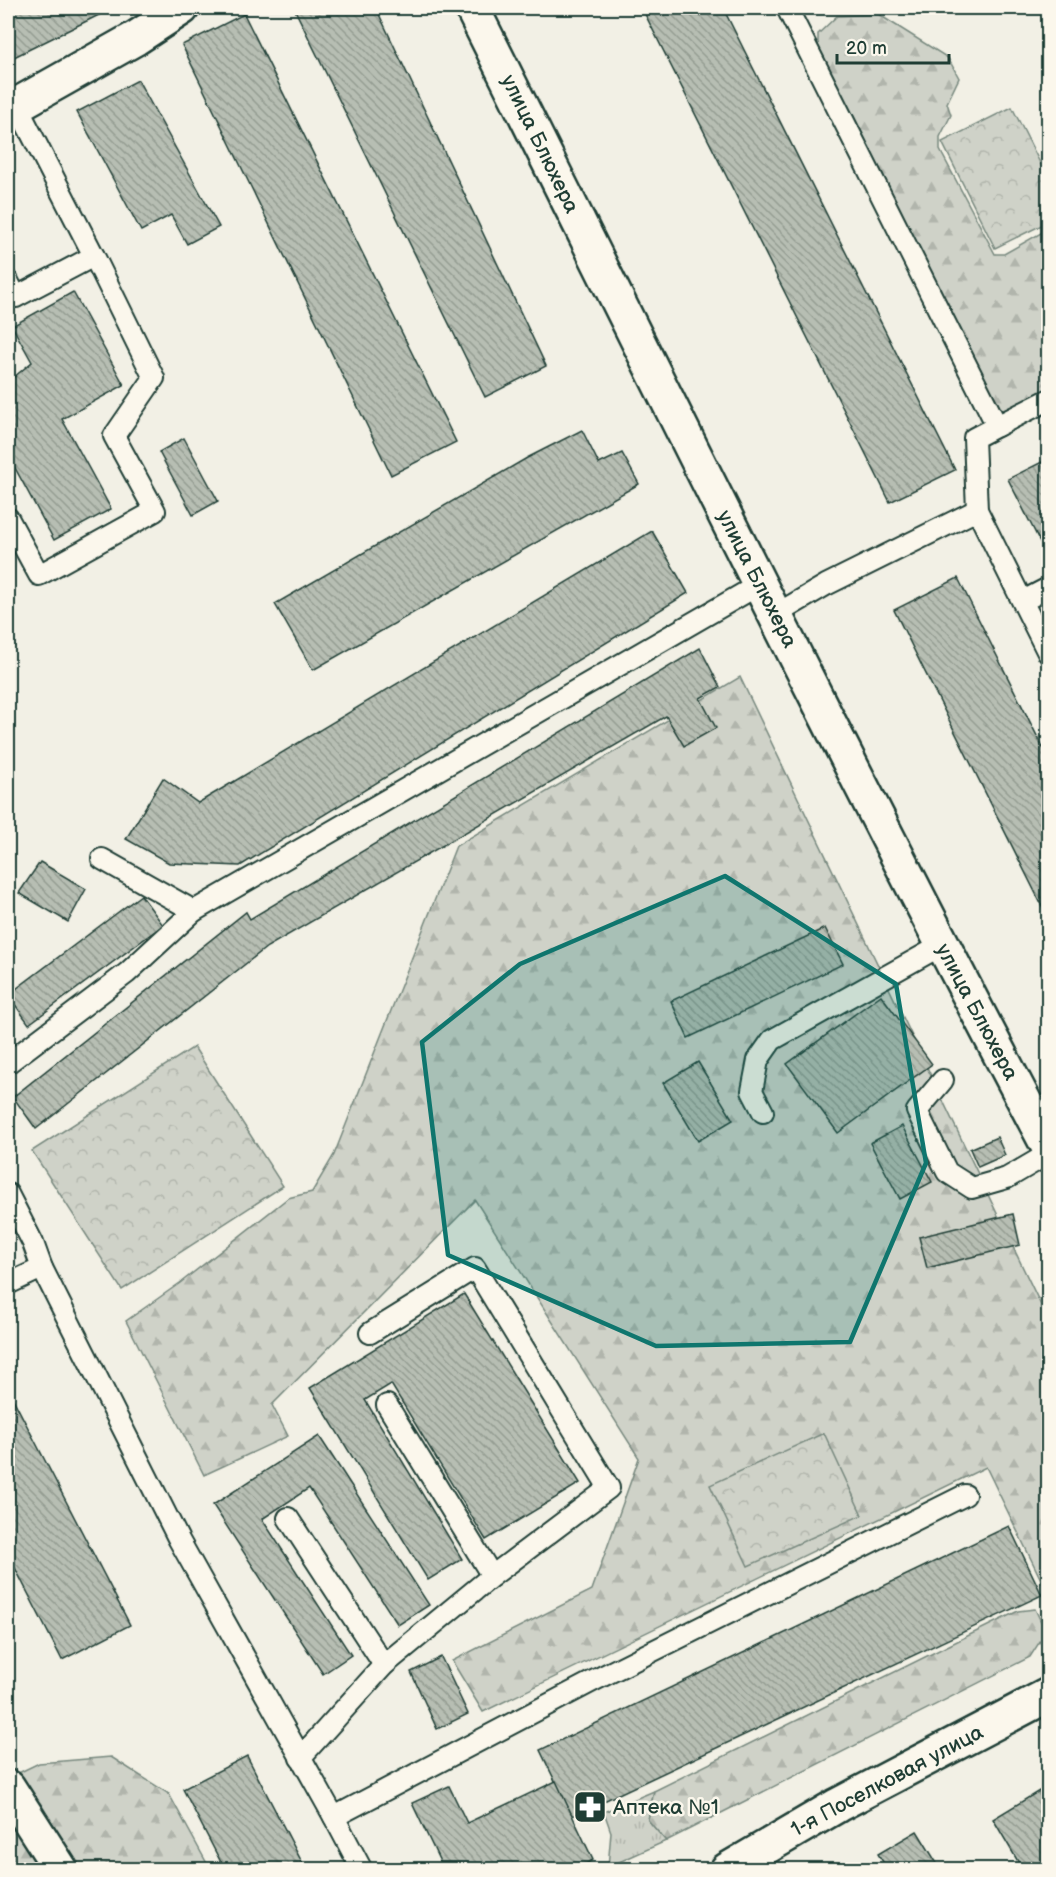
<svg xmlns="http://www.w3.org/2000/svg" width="1056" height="1877" font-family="'Balsamiq Sans',sans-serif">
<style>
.grass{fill:url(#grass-tufts);stroke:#77887e;stroke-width:1.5}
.forest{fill:url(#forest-firs);stroke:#77887e;stroke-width:1.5}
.park{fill:url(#park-crowns);stroke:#77887e;stroke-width:1.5}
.building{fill:url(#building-back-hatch);stroke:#1f3d34;stroke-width:1.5}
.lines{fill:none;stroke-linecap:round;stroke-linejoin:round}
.service-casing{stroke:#1f3d34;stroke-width:24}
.minor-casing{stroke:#1f3d34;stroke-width:38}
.tertiary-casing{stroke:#1f3d34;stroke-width:38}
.service{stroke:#fbf7ec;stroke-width:20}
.minor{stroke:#fbf7ec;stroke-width:33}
.tertiary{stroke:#fbf7ec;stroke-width:33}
.marked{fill:#0f766e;fill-opacity:0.2;stroke:#0f766e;stroke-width:4.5;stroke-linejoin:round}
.labels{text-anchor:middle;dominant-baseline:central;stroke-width:5;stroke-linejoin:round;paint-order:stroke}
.street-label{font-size:21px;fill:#1f3d34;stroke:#fbf7ec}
.poi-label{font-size:21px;fill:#1f3d34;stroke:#fbf7ec;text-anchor:start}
</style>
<defs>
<pattern id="grass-tufts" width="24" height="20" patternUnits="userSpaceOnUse" patternTransform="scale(1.5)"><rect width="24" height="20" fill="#cfd2c8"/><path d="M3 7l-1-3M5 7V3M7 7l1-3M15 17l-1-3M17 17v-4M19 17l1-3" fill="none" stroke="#b1b5ac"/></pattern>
<pattern id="forest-firs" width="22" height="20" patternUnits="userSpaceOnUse" patternTransform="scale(1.5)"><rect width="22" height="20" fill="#cfd2c8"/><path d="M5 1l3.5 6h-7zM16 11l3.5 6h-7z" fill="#b1b5ac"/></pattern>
<pattern id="park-crowns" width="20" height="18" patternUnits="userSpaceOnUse" patternTransform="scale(1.5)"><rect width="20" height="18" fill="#cfd2c8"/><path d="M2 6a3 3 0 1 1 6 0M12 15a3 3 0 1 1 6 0" fill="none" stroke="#b1b5ac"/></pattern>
<pattern id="building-back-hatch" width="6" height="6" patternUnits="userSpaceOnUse" patternTransform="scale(1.5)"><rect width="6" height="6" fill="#b7beb3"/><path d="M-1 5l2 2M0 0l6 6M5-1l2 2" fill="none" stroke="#949c92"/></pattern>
</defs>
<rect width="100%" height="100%" fill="#f2f0e5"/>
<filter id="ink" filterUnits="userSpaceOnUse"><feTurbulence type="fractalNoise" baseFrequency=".0167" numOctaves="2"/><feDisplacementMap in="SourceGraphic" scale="12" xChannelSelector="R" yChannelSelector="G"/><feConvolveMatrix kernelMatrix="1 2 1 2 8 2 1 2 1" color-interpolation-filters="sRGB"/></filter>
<g filter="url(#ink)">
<path class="grass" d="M654,1791L648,1820L666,1841L608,1867L611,1832L604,1812Z"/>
<g class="forest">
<path d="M878,14L948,58L959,78L947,103L951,115L940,137V150L995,254H1004L1048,229V392L1002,415L818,49V34L837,16Z"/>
<path d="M740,677L1048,1320V1594L986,1467L483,1712L452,1661L592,1590L639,1458L475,1200L272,1405L288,1436L204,1475L126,1321L180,1283L288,1198L312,1192L334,1155L456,846Z"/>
<path d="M1035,1609L1046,1632L1030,1657L666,1841L648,1820L654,1791L1018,1611Z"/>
<path d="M111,1757L169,1794L210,1869L8,1870V1778L39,1763Z"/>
</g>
<g class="park">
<path d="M1012,107L1048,179V222L995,248L942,142Z"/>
<path d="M194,1047L283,1186L122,1290L32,1151Z"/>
<path d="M824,1433L862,1515L748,1566L710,1485Z"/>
</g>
<g class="building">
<path d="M8,8H113L8,60Z"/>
<path d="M294,8H376L546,366L485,397Z"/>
<path d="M658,8H723L955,470L890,502L645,14Z"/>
<path d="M244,14L456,442L391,475L182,45Z"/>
<path d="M138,80L219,227L187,244L171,215L141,231L77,112Z"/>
<path d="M73,292L124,385L62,419L111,509L54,540L8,455V382L32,362L12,326Z"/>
<path d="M582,430L599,464L622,453L639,484L313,670L275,604L527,458Z"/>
<path d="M184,438L218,501L193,515L159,452Z"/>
<path d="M1048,459V538L1040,542L1008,479Z"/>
<path d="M652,531L688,593L240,866L169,863L126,839L163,778L198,803Z"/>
<path d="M958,578L1048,758V918L894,610Z"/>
<path d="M700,648L720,687L700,698L716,728L684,746L666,716L267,947L36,1129L13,1097L246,912L250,919Z"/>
<path d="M40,862L86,889L68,922L19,893Z"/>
<path d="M141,895L163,925L29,1024L8,995Z"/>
<path d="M825,928L843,964L688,1038L671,1001Z"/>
<path d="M881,995L932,1064L838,1133L787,1064Z"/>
<path d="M698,1062L733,1120L698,1141L663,1083Z"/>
<path d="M902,1126L932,1182L900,1199L870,1143Z"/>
<path d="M997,1137L1005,1155L978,1167L970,1149Z"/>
<path d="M1013,1214L1020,1245L927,1268L919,1237Z"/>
<path d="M464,1294L580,1483L486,1540L391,1384L365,1400L462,1559L428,1580L310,1388Z"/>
<path d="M8,1389L130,1625L62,1660L8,1554Z"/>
<path d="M319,1436L429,1605L398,1625L309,1488L262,1519L351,1655L323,1674L213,1505Z"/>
<path d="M1009,1526L1042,1595L572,1816L540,1750Z"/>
<path d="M441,1657L468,1714L437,1729L411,1672Z"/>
<path d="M247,1756L306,1870H225L183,1789Z"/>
<path d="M556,1781L593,1860L574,1870H444L412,1803L449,1786L467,1823Z"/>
<path d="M1039,1791L1048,1806V1870H1023L993,1819Z"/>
<path d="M917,1831L941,1870H888L878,1854Z"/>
</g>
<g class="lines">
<defs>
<g id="service">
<path d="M787,8L997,426L974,438L977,510L1048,653"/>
<path d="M8,281L16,297L94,256L17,106"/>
<path d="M997,426L1048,400"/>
<path d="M8,518L39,575L155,511L114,436L154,378L94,256"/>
<path d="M1023,601L1048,588"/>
<path d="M775,615L826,585L977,510"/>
<path d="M102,859L194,911"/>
<path d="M8,1063L127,973L194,911L760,584"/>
<path d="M943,1080L917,1111L947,1172L972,1188L1007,1178L1048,1154"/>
<path d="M763,1112L752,1091L758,1060L772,1040L942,945"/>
<path d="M8,1194L33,1243L42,1268L8,1284"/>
<path d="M42,1268L179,1540L334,1817"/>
<path d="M387,1405L492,1576"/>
<path d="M288,1518L384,1665"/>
<path d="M300,1758L384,1665L492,1576L609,1488L475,1268L370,1333"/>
<path d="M362,1870L334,1817L593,1681L965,1495"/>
</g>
<g id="minor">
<path d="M8,110L136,38L182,8"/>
<path d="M8,1787L61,1870"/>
</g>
<g id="tertiary">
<path d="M472,8C662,388 849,770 1048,1146"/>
<path d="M727,1870L838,1805L1048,1695"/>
</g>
</defs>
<use href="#service" class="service-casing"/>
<use href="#minor" class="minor-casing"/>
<use href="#tertiary" class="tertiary-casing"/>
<use href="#service" class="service"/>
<use href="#minor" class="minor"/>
<use href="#tertiary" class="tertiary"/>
</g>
</g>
<path class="marked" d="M725,876L896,984L926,1163L850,1342L656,1346L448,1255L422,1042L520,964Z"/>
<defs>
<symbol id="pharmacy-square" viewBox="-11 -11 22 22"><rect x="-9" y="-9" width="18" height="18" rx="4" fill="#1f3d34" stroke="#fbf7ec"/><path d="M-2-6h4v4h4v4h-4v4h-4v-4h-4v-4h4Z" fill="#fff"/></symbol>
</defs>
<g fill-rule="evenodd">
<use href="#pharmacy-square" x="571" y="1788" width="38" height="38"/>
</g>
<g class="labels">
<g class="street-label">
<text transform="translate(540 144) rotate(64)">улица Блюхера</text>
<text transform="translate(757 579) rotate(63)">улица Блюхера</text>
<text transform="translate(977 1012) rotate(62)">улица Блюхера</text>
<text transform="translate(887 1781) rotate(-28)">1-я Поселковая улица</text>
</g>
<g class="poi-label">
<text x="613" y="1807">Аптека №1</text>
</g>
</g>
<rect width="1056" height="1877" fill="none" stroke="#fbf7ec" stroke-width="30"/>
<rect x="15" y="15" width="1026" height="1847" fill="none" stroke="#1f3d34" stroke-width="2" filter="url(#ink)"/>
<path d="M837 54v9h112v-9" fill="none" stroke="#1f3d34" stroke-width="3"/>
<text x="846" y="54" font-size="18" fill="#1f3d34" stroke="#fbf7ec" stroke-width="4.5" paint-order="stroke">20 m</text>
</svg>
